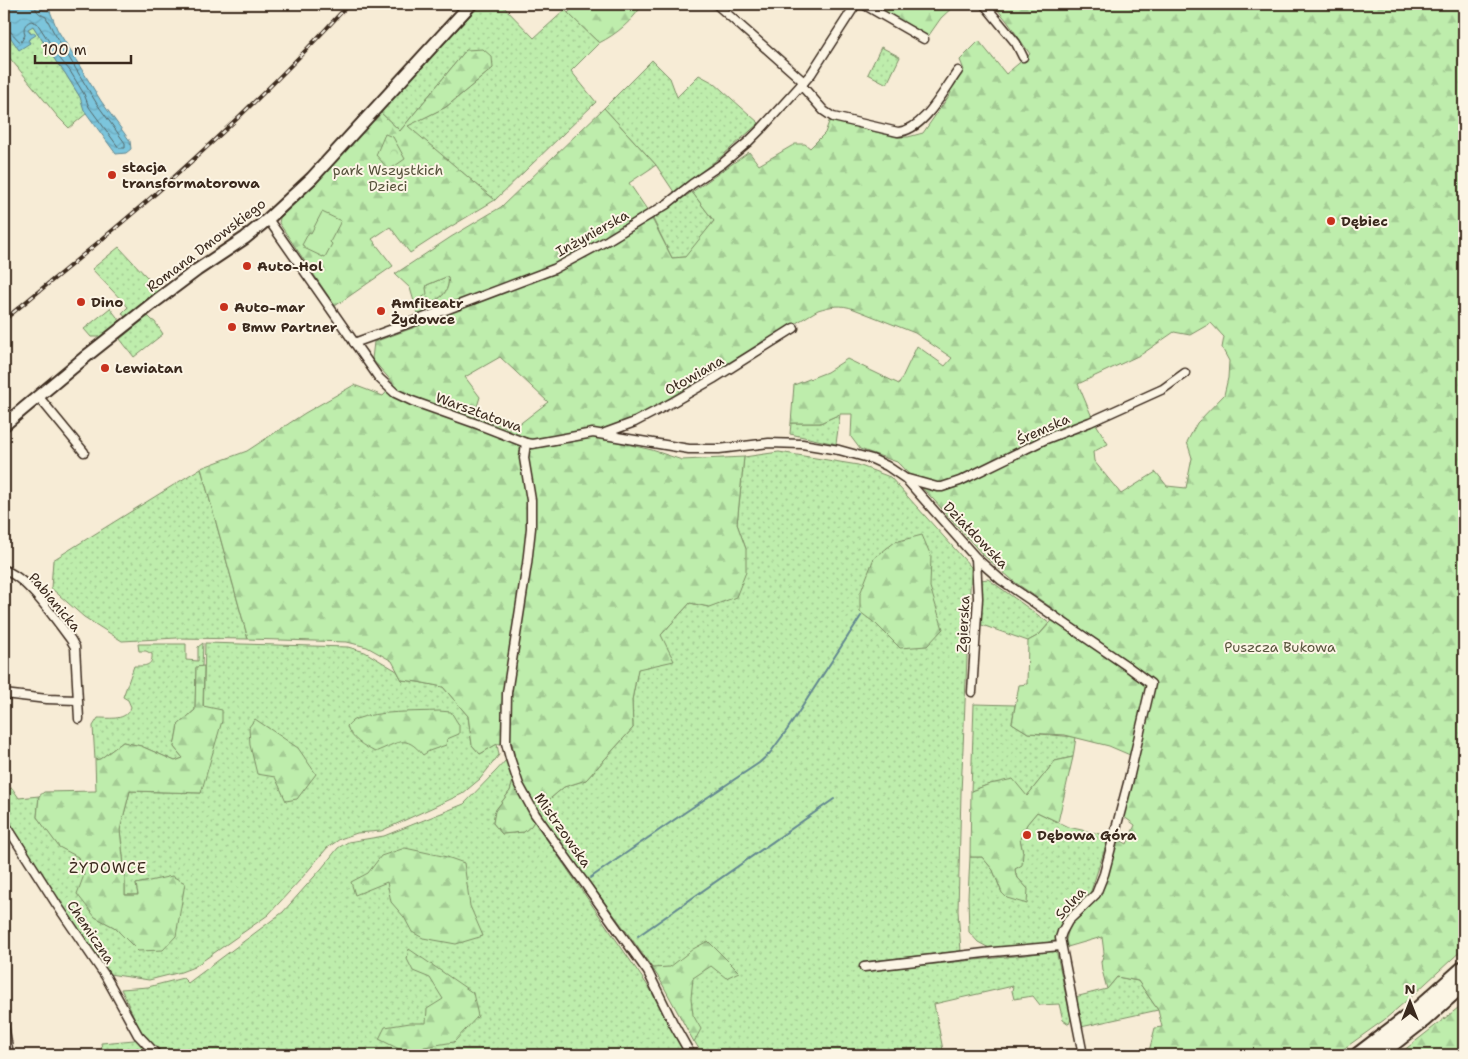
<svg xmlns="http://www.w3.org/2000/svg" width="1468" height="1059" font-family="'Shantell Sans',sans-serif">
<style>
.grass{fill:url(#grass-dots);stroke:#7c8c65}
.forest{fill:url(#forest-firs);stroke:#7c8c65;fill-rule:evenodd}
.park{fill:url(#park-crowns);stroke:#7c8c65}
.pitch{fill:#beedac;stroke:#7c8c65}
.water{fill:url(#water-waves);stroke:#628790}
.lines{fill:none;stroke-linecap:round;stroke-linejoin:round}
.shore{stroke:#55686a;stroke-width:1}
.stream{stroke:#628790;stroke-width:2}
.street-casing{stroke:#3b2a1e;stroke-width:11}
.primary-casing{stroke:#3b2a1e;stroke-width:15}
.highway-casing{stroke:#3b2a1e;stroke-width:18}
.street{stroke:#fcf5e5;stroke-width:8}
.primary{stroke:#fcf5e5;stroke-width:11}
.highway{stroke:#fcf5e5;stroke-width:14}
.rail-casing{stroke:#3b2a1e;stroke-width:4}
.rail{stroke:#fcf5e5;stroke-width:2;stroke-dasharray:5.5;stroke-linecap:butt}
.poi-dot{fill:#c8321e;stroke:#fcf5e5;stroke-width:2}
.labels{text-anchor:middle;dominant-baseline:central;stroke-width:4;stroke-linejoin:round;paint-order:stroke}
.poi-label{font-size:14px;font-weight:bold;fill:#3b2a1e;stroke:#fcf5e5;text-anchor:start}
.park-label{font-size:14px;fill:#55513a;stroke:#fcf5e5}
.street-label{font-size:14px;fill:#3b2a1e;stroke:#fcf5e5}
.neighbourhood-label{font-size:15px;letter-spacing:1px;fill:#3b2a1e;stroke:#fcf5e5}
</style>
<defs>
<pattern id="grass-dots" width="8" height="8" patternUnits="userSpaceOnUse" patternTransform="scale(1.25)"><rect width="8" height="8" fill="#beedac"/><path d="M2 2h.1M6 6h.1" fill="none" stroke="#a4cb94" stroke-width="1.8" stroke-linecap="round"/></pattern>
<pattern id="forest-firs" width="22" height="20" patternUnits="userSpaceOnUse" patternTransform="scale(1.25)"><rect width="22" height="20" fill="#beedac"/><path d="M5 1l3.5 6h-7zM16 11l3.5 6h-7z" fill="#a4cb94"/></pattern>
<pattern id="park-crowns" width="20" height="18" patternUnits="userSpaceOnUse" patternTransform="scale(1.25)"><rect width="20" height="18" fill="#beedac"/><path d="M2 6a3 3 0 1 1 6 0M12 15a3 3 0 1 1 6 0" fill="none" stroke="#a4cb94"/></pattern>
<pattern id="water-waves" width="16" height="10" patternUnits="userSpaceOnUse" patternTransform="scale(1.25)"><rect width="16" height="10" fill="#7cc5dc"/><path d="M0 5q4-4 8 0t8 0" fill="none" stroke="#6ca9bc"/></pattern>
</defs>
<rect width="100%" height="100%" fill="#f7ecd6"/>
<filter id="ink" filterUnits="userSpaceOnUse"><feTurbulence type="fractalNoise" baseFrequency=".02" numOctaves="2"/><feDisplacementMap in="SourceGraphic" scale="10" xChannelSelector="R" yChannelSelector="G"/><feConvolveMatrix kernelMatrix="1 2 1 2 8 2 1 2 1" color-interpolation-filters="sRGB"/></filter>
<g filter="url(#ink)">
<g class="grass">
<path d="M481,4H501L534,38L565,10L599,43L571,71L596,102L495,200L407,126L446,107L493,68L466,50L400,131L380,112Z"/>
<path d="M33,26L57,63L65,73L80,97L87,113L69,128L58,117L4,51V34L11,38L30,43L28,40L31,34L28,28Z"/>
<path d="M881,47L900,57L887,84L868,74Z"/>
<path d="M652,60L670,78L677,97L699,75L714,83L759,123L722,156L674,192L656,165L604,108Z"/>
<path d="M692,192L714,221L686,257L672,258L653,219Z"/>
<path d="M119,247L159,290L125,317L122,313L128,307L92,269Z"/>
<path d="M446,277H448C451,291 438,304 424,301L423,296L427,285Z"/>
<path d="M110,308L120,321L102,337H91L84,329Z"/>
<path d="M148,316L152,320L155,322L163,334L134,357L120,339Z"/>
<path d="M840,414L836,444L790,434L791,423H820Z"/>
<path d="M779,452L858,465L890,477L971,567L961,793L958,911L961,951L863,962V971L1026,955L1056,950L1071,1019L1069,1024L1063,1020L1059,1004L1040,1005L1033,996L1014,999L1012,991L1013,986L934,1004L944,1055H703C686,1030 675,1001 658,976C620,920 577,868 539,813L545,803L564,787L586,780L633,728L632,700L638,669L661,635L690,603L709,607L746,549L737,524L744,457Z"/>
<path d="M201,468L248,639L177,638L122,641L84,617L51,588L53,560Z"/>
<path d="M988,579L1049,623L1039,635L1028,641L979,624L981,580Z"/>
<path d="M203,643L202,666L196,668L195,710L178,725L174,747L183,758L175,761L141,746L123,742L100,759L95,760L93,726L98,718C111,718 126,721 131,707L128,700L123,697L134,666C144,666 153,667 152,654L146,651H139L138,644H186V660L198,661V647Z"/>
<path d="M205,643L348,647L365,652L397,671L402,680L418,682L443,687L468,716L472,745L480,754L497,744L499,755L480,779L462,794L381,831L357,833L340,839L327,848L301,879L268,915L194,967L181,972L149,980L109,974L50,888L4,817V788L7,790L12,788L19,798L39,796L37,817L59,846L78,857L95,917L114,927L138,951L185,883L172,877L136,884L138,895H125V874L120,830L130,791L201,793Z"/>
<path d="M974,704L1015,705L1012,723L1028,733L1076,737L1073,757L1055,761L1027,796L990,784L971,791Z"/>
<path d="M507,759L513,781L510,791L495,811L493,823L502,834L524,832L534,821L650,989L685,1055H103L101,1043L134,1040L142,1034L121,989L148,987L183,978L188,983L283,912L322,868L338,848L348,842L384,836L464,804L496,771Z"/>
<path d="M1037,812L1068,827L1109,836L1089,897L1077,911L1063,919L1058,940L1041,944L991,949L978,942L969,932L968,897L970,857H982L993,870L1002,893L1028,889C1012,872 1012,873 1023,853L1020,839L1027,824Z"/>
<path d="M1117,977L1138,981L1158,1010L1081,1027L1075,997L1107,989Z"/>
</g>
<g class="forest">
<path d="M575,4H643C632,21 617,34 599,43L568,13L576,5Z"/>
<path d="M869,4H956L941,18L927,38Z"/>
<path d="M993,4H1464V948L1413,995L1384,1020L1335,1055H1148L1155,1028L1162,1027L1158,1010L1138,981L1117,977L1107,989L1102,970L1101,962L1104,953L1102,937L1064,948L1070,924L1080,917L1095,901L1116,838L1127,844L1135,825L1123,816L1136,761L1130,755L1109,746L1065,735L1028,733L1012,723L1019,685L1027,684L1028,641L1039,635L1059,613L1016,583L982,554L934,500L897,462L860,449L851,437L852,414H840L820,423H791L794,385L827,372L847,359L899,384L917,346L945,366L952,358L915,333L854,309C841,304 831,306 818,310L634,419L615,428L609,440L652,450L682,460L744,457L737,524L746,549V572L736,597L709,607L690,603L661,635L674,661L638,669L632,700L633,728L586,780L564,787L545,803L531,826L524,832L502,834L493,823L495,811L510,791L517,769L512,743L497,744L480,754L472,745L468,716L443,687L418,682L402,680L392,661L367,647L347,642L248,639L201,468L247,451L305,413L354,385L383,396L394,384L372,359L374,342L421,325L410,288L395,274L451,237L501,207L604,108L656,165L629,183L648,211L672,258L685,257L714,221L692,192L749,152L759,165L795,144H805L810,148L825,133L830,119L841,123L896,137H908L923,133L951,93L949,88L964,70L960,60L979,41L1006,74L1030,54L1007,21ZM446,277H448C451,291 438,305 424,301L423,296L427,294L426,288L427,285ZM1211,323L1224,337L1222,348L1229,361L1228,378L1224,395L1197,423L1187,442L1192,458L1186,488L1167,486L1156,472L1121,494L1094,461L1093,452L1108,444L1092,417L1078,384L1142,354L1174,332L1190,335ZM500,357L548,402L513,429L474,416L480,397L465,377Z"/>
<path d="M483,49L492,57L493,68L446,107L408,126L495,200L447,229L410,253L390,227L372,239L393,266L335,306L279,223L280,218L323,176L380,112L400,131L466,50Z"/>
<path d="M922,535L931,556L930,587L943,629L927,646L900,648L876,624L860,612V594L874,558L895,542Z"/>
<path d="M204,666L203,706L222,710V721L201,793L130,791L120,830L125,874V895H138L136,884L172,876L185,883L176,936L163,950L138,951L114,927L95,917L77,894L84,875L78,857L59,847L37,817L39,796L44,792L96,791L95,760L100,759L123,742L141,746L175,761L183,758L174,747L178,725L195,710L196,667Z"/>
<path d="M439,711L451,712L459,725V734L447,739L446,745L429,751L423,755C405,733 398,743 375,752C364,746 351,739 347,726C350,723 352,720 356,719C377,711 415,712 439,711Z"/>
<path d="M255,719L298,748L316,774L297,799L286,801L275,777L257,774L250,745L249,727Z"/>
<path d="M1073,757L1058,822L1037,812L1027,824L1020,839L1023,853L1022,865L1015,869L1016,876L1028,889L1027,904L1007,898L1002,893L993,870L982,857H970L971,791L990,784L1013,779L1027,796L1055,761Z"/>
<path d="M405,848L447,857L464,863L470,906L483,936L456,944L423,938L412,932L404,917L391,902L387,882L355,895L351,882L368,873L381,856Z"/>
<path d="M708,941L739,972L726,978L711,966L693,978L691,998L693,1015L701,1029L694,1042L659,978L652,968L670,967L693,949Z"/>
<path d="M409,949L473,993L478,1016L454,1042L424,1047L420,1055H411L379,1039L385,1027L410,1023H426L427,1009L443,999L430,978L413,971L407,959Z"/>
<path d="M1464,1002V1055H1398L1458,1008Z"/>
</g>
<path class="park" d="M385,134L393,137L405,159L389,170L376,155Z"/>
<path class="pitch" d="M322,212L341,221L330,242L332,244L325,257L323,256V257L304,248V246L302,245L309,232L311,233Z"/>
<path class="water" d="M4,4H39L43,10L50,11L57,29L101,101L130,141L131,149L126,153L116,154L84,110L80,97L65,73L57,63L33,26L28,29L31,34L34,32L36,35L28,40L30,43L19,50L11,38L4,34Z"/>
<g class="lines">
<path class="shore" d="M4,30C13,30 15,39 21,42L25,35C23,28 24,24 31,21L37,23L61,60L70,71L84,94L89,107L119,148H125V143L97,104L53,31L46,17C40,14 35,12 35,4"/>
<g class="stream">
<path d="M590,878L687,811L759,763L770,753L787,730L861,616"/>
<path d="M638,936L834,799"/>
</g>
<defs>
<g id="street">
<path d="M716,4L804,82"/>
<path d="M863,4L924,39"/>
<path d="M984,4L1016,43L1023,57"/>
<path d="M801,85L824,111L833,117L898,132C924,130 944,90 958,71"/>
<path d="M268,219L379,378L395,393L412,401L477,424L526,443L532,444L593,433L689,449H719L769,443L802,444L839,450L872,459L887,466L906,479L976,558L1001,580L1127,666L1151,684L1128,783L1104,874L1096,894L1068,921L1062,932L1060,938L1083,1055"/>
<path d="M354,343L448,309L554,269L608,240L667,204L692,184L723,163L748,142L762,128L811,74L856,4"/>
<path d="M38,396L84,452"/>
<path d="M605,433L635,422L673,402L713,379L794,328"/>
<path d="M526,443L524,458L531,500V528L527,564L507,693L506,743L510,758L519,785L535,814L648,972L673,1023L691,1055"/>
<path d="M908,479L937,487H942L960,481L1046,439L1090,422L1163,389L1185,373"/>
<path d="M4,570C28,578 55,619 71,640L75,647L79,719"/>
<path d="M972,692L978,598L976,558"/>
<path d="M4,694L47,699L77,700"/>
<path d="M4,822L57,905L106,977L138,1035L157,1055"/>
<path d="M864,967L993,952L1061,946"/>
<path d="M4,1024L9,1055"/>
</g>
<path id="primary" d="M4,425L89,354L157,300L197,270L245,238L268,219L312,178L471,4"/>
<g id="highway">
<path d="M1358,1055L1417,1010L1464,968"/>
<path d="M1378,1055L1423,1020L1464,983"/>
</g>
</defs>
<use href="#street" class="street-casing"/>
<use href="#primary" class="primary-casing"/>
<use href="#highway" class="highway-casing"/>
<use href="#street" class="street"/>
<use href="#primary" class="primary"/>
<use href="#highway" class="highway"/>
<defs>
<path id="rail" d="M4,320C57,276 110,234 162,188C227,130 290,69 349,4"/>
</defs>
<use href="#rail" class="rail-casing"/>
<use href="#rail" class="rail"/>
</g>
</g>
<g class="poi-dot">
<circle cx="112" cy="175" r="5"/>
<circle cx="1331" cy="221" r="5"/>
<circle cx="247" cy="266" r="5"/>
<circle cx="81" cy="302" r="5"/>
<circle cx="224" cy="307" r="5"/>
<circle cx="381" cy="311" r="5"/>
<circle cx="232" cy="327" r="5"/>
<circle cx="105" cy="368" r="5"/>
<circle cx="1027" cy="835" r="5"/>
</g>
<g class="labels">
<g class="poi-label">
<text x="122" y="167">stacja<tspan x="122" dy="16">transformatorowa</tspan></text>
<text x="1341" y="221">Dębiec</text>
<text x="257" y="266">Auto-Hol</text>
<text x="91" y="302">Dino</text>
<text x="391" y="303">Amfiteatr<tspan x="391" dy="16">Żydowce</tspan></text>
<text x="234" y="307">Auto-mar</text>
<text x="242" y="327">Bmw Partner</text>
<text x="115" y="368">Lewiatan</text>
<text x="1037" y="835">Dębowa Góra</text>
</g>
<g class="park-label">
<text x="388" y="170">park Wszystkich<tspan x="388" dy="16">Dzieci</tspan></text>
<text x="1280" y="647">Puszcza Bukowa</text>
</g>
<g class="street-label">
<text transform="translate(592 233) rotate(-29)">Inżynierska</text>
<text transform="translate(206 245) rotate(-37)">Romana Dmowskiego</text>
<text transform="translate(694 375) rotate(-30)">Ołowiana</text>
<text transform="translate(479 412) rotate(20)">Warsztatowa</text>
<text transform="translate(1043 429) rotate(-24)">Śremska</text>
<text transform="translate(976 535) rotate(46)">Działdowska</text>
<text transform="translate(55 602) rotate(50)">Pabianicka</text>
<text transform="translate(963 624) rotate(-87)">Zgierska</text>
<text transform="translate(563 830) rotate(55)">Mistrzowska</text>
<text transform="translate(1070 903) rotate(-48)">Solna</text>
<text transform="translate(91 932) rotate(56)">Chemiczna</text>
</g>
<g class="neighbourhood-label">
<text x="108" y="868">ŻYDOWCE</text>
</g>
</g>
<rect width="1468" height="1059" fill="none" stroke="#fcf5e5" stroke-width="20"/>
<rect x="10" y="10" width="1448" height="1039" fill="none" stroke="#3b2a1e" stroke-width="2" filter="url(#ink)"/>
<g transform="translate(1410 1002)" stroke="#fcf5e5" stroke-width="4" paint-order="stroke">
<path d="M0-4L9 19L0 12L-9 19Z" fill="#3b2a1e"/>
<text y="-8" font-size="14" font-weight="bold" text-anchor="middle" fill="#3b2a1e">N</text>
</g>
<path d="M35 55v8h96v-8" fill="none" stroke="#3b2a1e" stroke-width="2.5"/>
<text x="42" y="55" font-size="15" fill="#3b2a1e" stroke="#fcf5e5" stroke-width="4" paint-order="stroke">100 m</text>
</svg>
